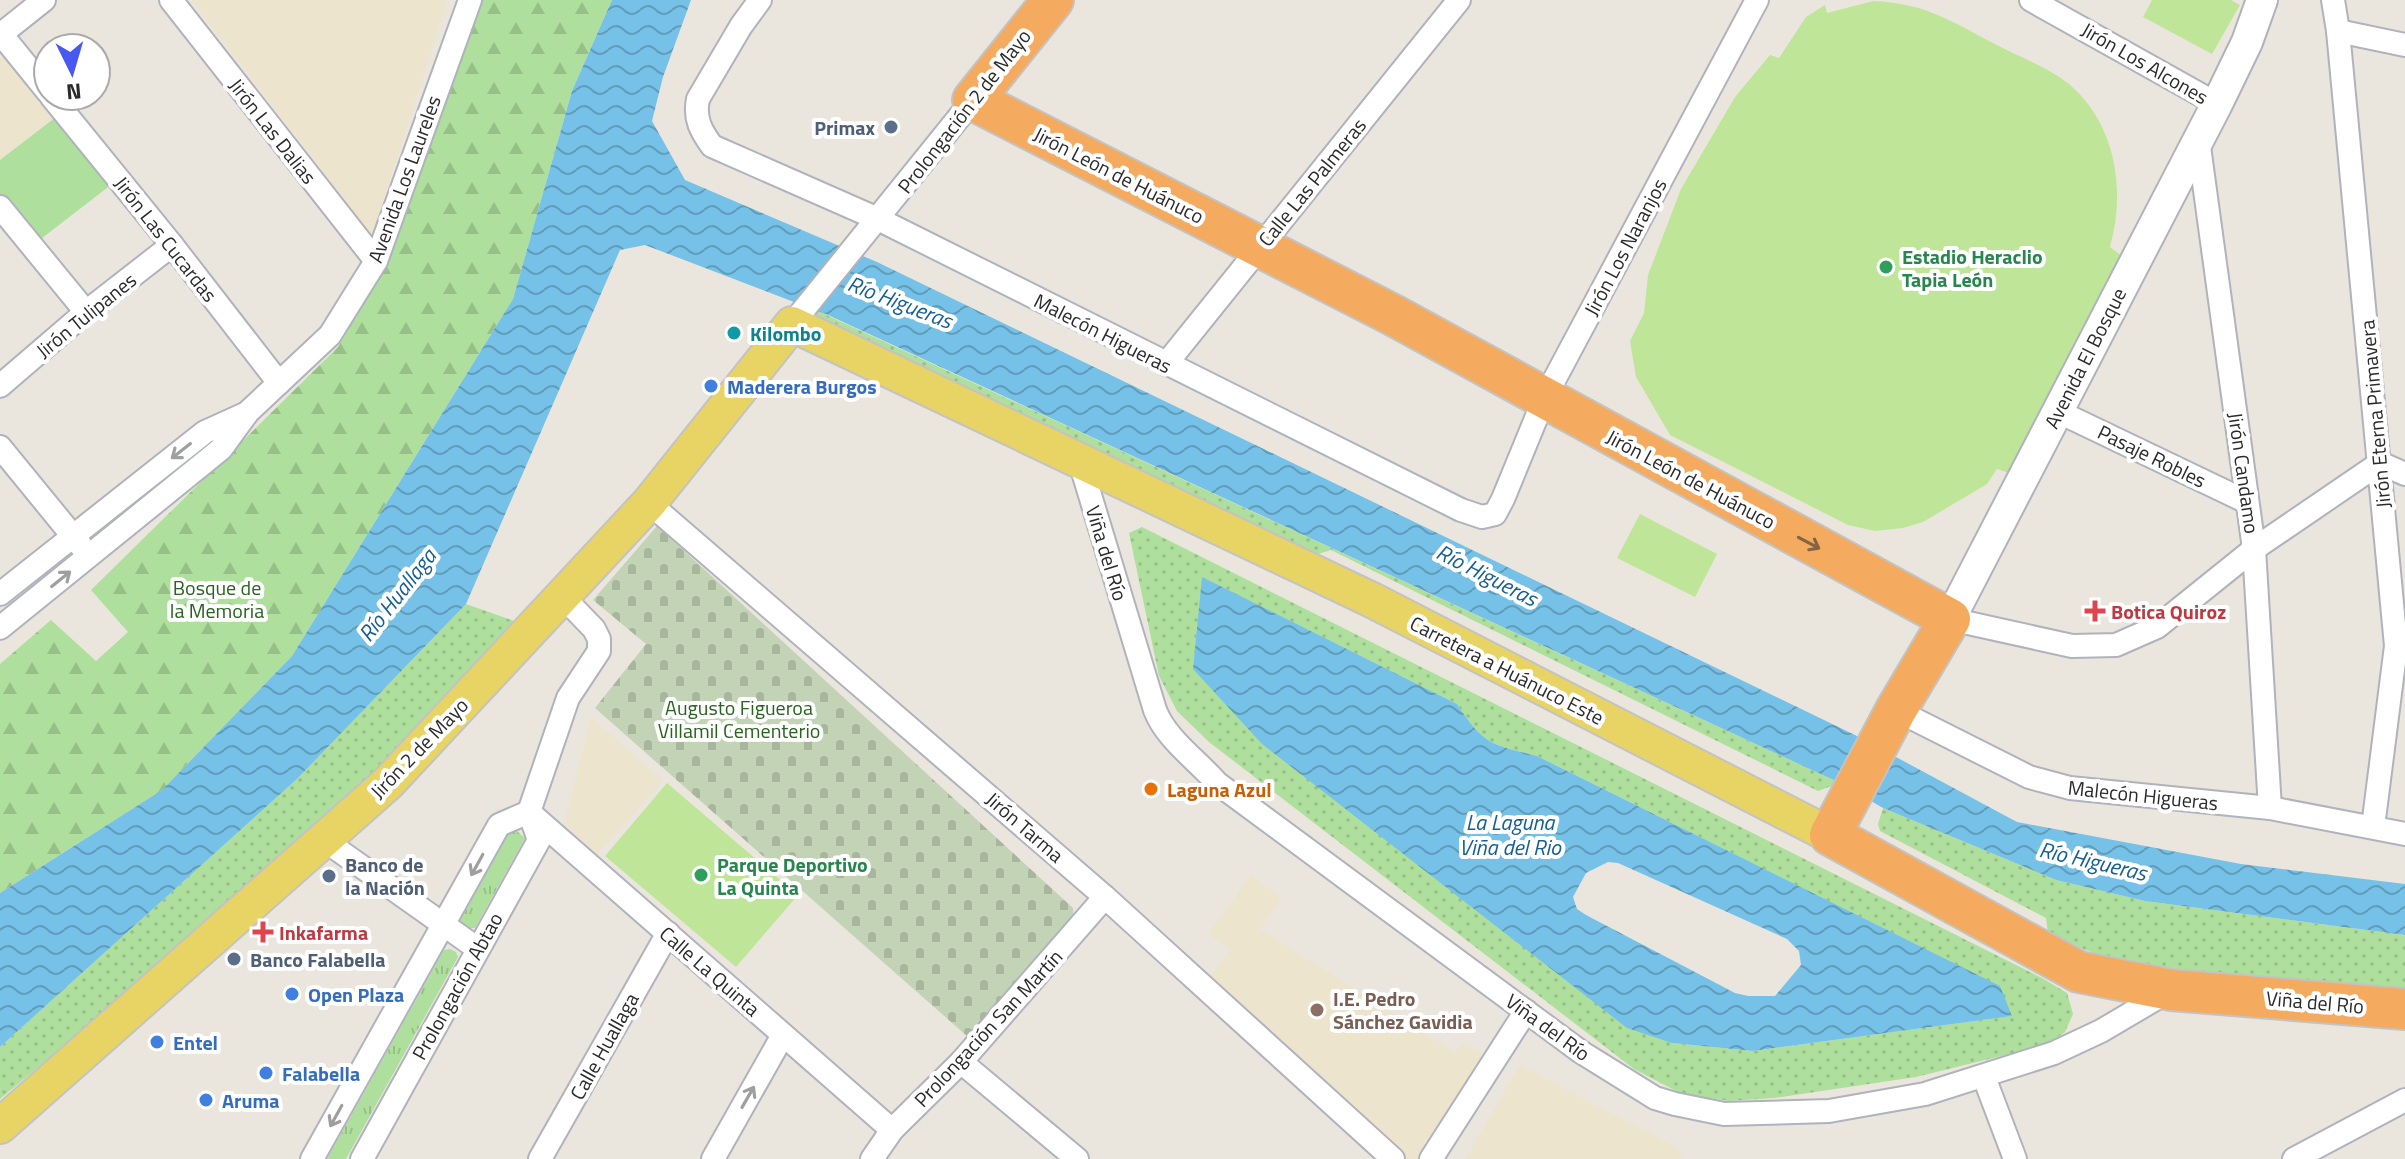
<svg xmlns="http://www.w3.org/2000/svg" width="2405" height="1159" font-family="'Titillium Web',sans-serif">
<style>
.education{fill:#ece4cd}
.grass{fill:url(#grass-tufts)}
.forest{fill:url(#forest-firs)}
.cemetery{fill:url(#cemetery-stones)}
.park{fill:#aedf9d}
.garden{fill:url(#garden-dots);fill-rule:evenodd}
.pitch{fill:#bfe599}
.water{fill:url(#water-waves);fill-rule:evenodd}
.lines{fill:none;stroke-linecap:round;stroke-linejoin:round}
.street-casing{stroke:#b0b2bd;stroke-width:26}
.secondary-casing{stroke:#b0b2bd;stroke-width:34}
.primary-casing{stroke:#c3c3c3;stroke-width:38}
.highway-casing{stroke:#c3c3c3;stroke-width:44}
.street{stroke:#fff;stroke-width:22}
.secondary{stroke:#fff;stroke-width:30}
.primary{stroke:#e8d365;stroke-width:34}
.highway{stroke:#f4ab5f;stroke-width:40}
.oneway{stroke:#9f9f9f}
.oneway2{stroke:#856442}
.service-dot{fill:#5c6f8a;stroke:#fff;stroke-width:3}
.leisure-dot{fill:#2e9e5b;stroke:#fff;stroke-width:3}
.culture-dot{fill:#0f9aa8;stroke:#fff;stroke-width:3}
.shop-dot{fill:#3f7fe0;stroke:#fff;stroke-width:3}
.health-dot{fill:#e0444e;stroke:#fff;stroke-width:3}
.food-dot{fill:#e8710a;stroke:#fff;stroke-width:3}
.education-dot{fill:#8d6e63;stroke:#fff;stroke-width:3}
.labels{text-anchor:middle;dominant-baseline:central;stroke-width:8;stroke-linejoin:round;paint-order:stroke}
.street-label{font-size:20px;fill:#2a2a2a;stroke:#fff}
.service-label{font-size:20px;font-weight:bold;fill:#4e5e75;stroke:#fff;text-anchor:start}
.leisure-label{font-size:20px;font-weight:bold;fill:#27864d;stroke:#fff;text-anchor:start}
.culture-label{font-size:20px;font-weight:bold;fill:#0d838f;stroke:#fff;text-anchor:start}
.shop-label{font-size:20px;font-weight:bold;fill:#366cbe;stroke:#fff;text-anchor:start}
.park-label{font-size:20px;fill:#28631e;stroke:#fff}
.health-label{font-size:20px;font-weight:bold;fill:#be3a42;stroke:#fff;text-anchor:start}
.food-label{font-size:20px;font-weight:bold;fill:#c56008;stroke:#fff;text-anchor:start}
.education-label{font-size:20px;font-weight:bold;fill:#785e54;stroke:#fff;text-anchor:start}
.water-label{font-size:22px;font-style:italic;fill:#155e93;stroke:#fff}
</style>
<defs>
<pattern id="grass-tufts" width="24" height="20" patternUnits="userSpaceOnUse" patternTransform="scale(2)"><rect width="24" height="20" fill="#aedf9d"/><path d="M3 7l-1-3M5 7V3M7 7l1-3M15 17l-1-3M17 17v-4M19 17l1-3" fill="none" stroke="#96c087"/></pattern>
<pattern id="forest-firs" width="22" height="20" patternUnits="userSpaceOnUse" patternTransform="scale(2)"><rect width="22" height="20" fill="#aedf9d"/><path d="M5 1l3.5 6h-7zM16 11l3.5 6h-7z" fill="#96c087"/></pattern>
<pattern id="cemetery-stones" width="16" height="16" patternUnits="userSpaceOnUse" patternTransform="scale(2)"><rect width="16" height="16" fill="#c2d4b5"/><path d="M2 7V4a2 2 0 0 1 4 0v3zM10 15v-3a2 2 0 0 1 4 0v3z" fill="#a7b69c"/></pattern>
<pattern id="garden-dots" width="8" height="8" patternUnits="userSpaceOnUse" patternTransform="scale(2)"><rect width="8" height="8" fill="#aedf9d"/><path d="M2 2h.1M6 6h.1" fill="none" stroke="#96c087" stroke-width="1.8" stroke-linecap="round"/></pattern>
<pattern id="water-waves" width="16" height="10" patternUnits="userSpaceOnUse" patternTransform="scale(2)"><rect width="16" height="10" fill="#76c1e7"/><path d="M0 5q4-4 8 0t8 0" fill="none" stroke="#619dbb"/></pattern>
</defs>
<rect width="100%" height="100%" fill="#ebe6dd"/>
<g class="education">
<path d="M191,0H448L372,235Z"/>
<path d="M6,55L56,116L0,160V59Z"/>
<path d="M591,717L663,781L597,854L564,824Z"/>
<path d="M1251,875L1281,898L1260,929L1454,1052L1463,1043L1491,1057L1422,1159H1406L1210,977L1230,949L1208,934Z"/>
<path d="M1520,1065L1680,1149L1681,1159H1465Z"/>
</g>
<g class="grass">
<path d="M511,830L517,831L525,838L475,928H469L460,921Z"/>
<path d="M450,949L456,952L458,957L346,1159H327L444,950Z"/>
</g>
<path class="forest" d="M482,0H612L572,91L513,299L292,656L162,790L0,893V664L51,620L96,661L128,632L91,590L338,347L384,268Z"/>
<path class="cemetery" d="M657,526L1073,908L1074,920L968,1037L595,708L646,644L593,600Z"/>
<path class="park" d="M56,117L112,184L37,242L0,195V160Z"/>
<g class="garden">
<path d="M807,306L1840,783L1818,791L1331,550L1315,555L808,318Z"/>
<path d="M1142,527L2042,978L2067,993L2073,1014L2065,1032L2046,1045L1916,1077L1774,1098L1729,1101L1682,1094L1634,1069L1209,742L1177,711L1159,676L1129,533ZM1202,578L1457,704C1484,745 1490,744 1537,756L1999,986L2011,1016L1753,1051L1672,1043Z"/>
<path d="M466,604L520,623L380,767L140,982L0,1099V1047L297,779Z"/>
<path d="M1883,808L2056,880L2145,901L2405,935V991L2119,964L2048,934L2046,918L1880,831L1878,824Z"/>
</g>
<g class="pitch">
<path d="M2152,0H2231L2240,5L2212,54L2143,17Z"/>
<path d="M1873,1C1924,3 1949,20 1993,43C2017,56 2048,67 2069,84C2116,124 2126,190 2110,247L2126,259L2012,474L1997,469L1987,484L1923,522L1903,528L1875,531L1848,525L1670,435L1636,377L1630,341L1644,313L1648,275L1681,189L1735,97L1770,55L1779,58L1806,17L1825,5L1827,13Z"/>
<path d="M1640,514L1717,554L1695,597L1617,558Z"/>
<path d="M667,783L798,895L736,967L605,856Z"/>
</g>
<g class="water">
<path d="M612,0H691L663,77L652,121L685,180L877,262L1855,735L2017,822L2241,864L2405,884V935L2145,901L2056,880L1883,808L1840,783L828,315L645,245L620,250L466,604L297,779L0,1047V893L162,790L292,656L513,299L572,91Z"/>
<path d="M1202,577L1457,704C1484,745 1490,744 1537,756L2000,986L2012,1016L1753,1051L1672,1043L1627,1028L1262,744L1193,669ZM1608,862L1618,863L1787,939L1799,951L1801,965L1775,996H1748L1735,993L1586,915L1577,909L1573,897L1586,873Z"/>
</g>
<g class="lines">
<defs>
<g id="street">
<path d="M171,0L376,261"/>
<path d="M760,0L741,26L698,99C694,119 701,131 712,146L878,219L1461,510L1482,517L1495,514L1503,499L1544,399L1757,0"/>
<path d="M2031,0L2217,104"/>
<path d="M2333,0L2338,31L2396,646L2373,827"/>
<path d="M2338,31L2405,45"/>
<path d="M1,34L48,92"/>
<path d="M0,35L44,0"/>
<path d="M51,96L172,245L279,383"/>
<path d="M2198,139L2254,549L2270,808"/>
<path d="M0,207L86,312"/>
<path d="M792,324L973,100"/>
<path d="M1166,364L1459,0"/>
<path d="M0,386L86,312L172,245"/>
<path d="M2057,411L2247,502"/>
<path d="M0,447L81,546"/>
<path d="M1080,462L1155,710C1166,739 1197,760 1217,783L1581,1052L1655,1098L1675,1104L1724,1114L1829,1111L1925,1094L2054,1053L2101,1031L2169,991"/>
<path d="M649,503L1105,897L1393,1159"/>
<path d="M0,594L205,432L247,413"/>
<path d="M1950,619L2072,646L2116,645L2157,627L2254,549L2380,463L2405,474"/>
<path d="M0,628L221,449L248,412L330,335L376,261L470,0"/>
<path d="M1896,710L2029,777L2070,788L2270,808L2405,834"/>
<path d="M530,813L892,1130"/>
<path d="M324,840L478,949"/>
<path d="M961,1062L1077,1159"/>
<path d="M1984,1077L2015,1159"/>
<path d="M312,1159L499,825L529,812"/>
<path d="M362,1159L539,840L529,812L568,698L599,651V639L594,629L562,596"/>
<path d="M540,1159L668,933"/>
<path d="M713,1159L783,1035"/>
<path d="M872,1159L892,1130L961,1062L1105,897"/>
<path d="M1431,1159L1526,1011"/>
<path d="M2294,1159L2405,1100"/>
</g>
<path id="secondary" d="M1950,619L2217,104L2247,42L2262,0"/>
<path id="primary" d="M0,1126L388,783L649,503L792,324L1372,600L1830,835"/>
<path id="highway" d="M1053,0L973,100L1393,315L1950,619L1896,710L1830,835L2079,972L2171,990L2405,1009"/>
</defs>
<use href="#street" class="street-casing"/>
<use href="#secondary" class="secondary-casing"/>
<use href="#primary" class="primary-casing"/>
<use href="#highway" class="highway-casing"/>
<use href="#street" class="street"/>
<use href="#secondary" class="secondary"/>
<use href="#primary" class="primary"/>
<use href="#highway" class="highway"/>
</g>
<defs><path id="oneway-shaft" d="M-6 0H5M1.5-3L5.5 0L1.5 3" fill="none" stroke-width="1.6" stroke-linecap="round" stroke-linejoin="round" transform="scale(2)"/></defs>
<g class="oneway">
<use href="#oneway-shaft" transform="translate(181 451) rotate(142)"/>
<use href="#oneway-shaft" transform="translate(61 579) rotate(-39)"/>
<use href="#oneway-shaft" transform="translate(477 865) rotate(119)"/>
<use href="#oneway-shaft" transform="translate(748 1097) rotate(-60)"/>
<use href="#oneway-shaft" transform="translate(336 1116) rotate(119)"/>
</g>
<use class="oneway2" href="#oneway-shaft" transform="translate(1809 543) rotate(28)"/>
<g class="service-dot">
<circle cx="891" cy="127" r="8"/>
<circle cx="329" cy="876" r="8"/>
<circle cx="234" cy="959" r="8"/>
</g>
<g class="leisure-dot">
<circle cx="1886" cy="267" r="8"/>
<circle cx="701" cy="875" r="8"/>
</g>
<circle class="culture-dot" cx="734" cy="333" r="8"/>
<g class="shop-dot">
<circle cx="711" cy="386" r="8"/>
<circle cx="292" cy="994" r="8"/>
<circle cx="157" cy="1042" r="8"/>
<circle cx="266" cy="1073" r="8"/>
<circle cx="206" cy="1100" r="8"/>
</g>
<g class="health-dot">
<path d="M2091 599h8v8h8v8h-8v8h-8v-8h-8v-8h8z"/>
<path d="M259 920h8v8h8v8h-8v8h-8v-8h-8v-8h8z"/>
</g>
<circle class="food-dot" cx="1151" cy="789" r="8"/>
<circle class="education-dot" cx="1317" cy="1010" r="8"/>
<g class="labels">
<g class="street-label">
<text transform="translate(2145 63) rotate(30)">Jirón Los Alcones</text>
<text transform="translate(964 111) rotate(-52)">Prolongación 2 de Mayo</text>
<text transform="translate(273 131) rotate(52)">Jirón Las Dalias</text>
<text transform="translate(1119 175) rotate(27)">Jirón León de Huánuco</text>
<text transform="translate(404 179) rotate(-70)">Avenida Los Laureles</text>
<text transform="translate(1312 182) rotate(-51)">Calle Las Palmeras</text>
<text transform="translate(166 239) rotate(52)">Jirón Las Cucardas</text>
<text transform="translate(1625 247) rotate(-62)">Jirón Los Naranjos</text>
<text transform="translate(86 315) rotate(-39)">Jirón Tulipanes</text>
<text transform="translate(1103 333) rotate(27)">Malecón Higueras</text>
<text transform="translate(2085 358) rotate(-63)">Avenida El Bosque</text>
<text transform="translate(2375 414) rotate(-95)">Jirón Eterna Primavera</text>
<text transform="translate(2152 456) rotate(26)">Pasaje Robles</text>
<text transform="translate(2244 473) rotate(82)">Jirón Candamo</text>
<text transform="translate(1691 479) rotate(28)">Jirón León de Huánuco</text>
<text transform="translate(1107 553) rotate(73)">Viña del Río</text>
<text transform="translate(1507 670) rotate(27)">Carretera a Huánuco Este</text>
<text transform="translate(419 748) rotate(-46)">Jirón 2 de Mayo</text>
<text transform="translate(2143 795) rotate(6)">Malecón Higueras</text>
<text transform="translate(1025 827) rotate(41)">Jirón Tarma</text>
<text transform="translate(710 971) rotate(41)">Calle La Quinta</text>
<text transform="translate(457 986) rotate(-61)">Prolongación Abtao</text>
<text transform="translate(2315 1002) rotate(5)">Viña del Río</text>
<text transform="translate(1548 1027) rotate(36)">Viña del Río</text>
<text transform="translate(988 1028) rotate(-47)">Prolongación San Martín</text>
<text transform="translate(604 1046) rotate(-61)">Calle Huallaga</text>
</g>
<g class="service-label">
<text x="875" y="127" text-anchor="end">Primax</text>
<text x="345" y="864">Banco de<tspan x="345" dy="23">la Nación</tspan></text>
<text x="250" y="959">Banco Falabella</text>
</g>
<g class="leisure-label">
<text x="1902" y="256">Estadio Heraclio<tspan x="1902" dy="23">Tapia León</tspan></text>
<text x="717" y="864">Parque Deportivo<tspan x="717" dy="23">La Quinta</tspan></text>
</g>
<g class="culture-label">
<text x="750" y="333">Kilombo</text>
</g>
<g class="shop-label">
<text x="727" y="386">Maderera Burgos</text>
<text x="308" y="994">Open Plaza</text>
<text x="173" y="1042">Entel</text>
<text x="282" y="1073">Falabella</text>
<text x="222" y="1100">Aruma</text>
</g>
<g class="park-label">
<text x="217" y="587">Bosque de<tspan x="217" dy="23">la Memoria</tspan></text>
<text x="739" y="707">Augusto Figueroa<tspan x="739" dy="23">Villamil Cementerio</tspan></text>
</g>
<g class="health-label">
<text x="2111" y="611">Botica Quiroz</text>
<text x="279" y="932">Inkafarma</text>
</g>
<g class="food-label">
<text x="1167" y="789">Laguna Azul</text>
</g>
<g class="education-label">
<text x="1333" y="998">I.E. Pedro<tspan x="1333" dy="23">Sánchez Gavidia</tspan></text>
</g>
<g class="water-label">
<text transform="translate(900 302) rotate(21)">Río Higueras</text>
<text transform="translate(1487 575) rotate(27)">Río Higueras</text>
<text transform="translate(397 595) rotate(-52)">Río Huallaga</text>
<text x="1510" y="822">La Laguna<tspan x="1510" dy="25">Viña del Rio</tspan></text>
<text transform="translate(2093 861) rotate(13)">Río Higueras</text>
</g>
</g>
<g transform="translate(72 72) rotate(175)"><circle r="38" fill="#ffffff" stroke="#aaaaaa" stroke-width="2"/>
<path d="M0-6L14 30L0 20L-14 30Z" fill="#4759ef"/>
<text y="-12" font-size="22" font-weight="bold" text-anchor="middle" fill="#2a2a2a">N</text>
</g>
</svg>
